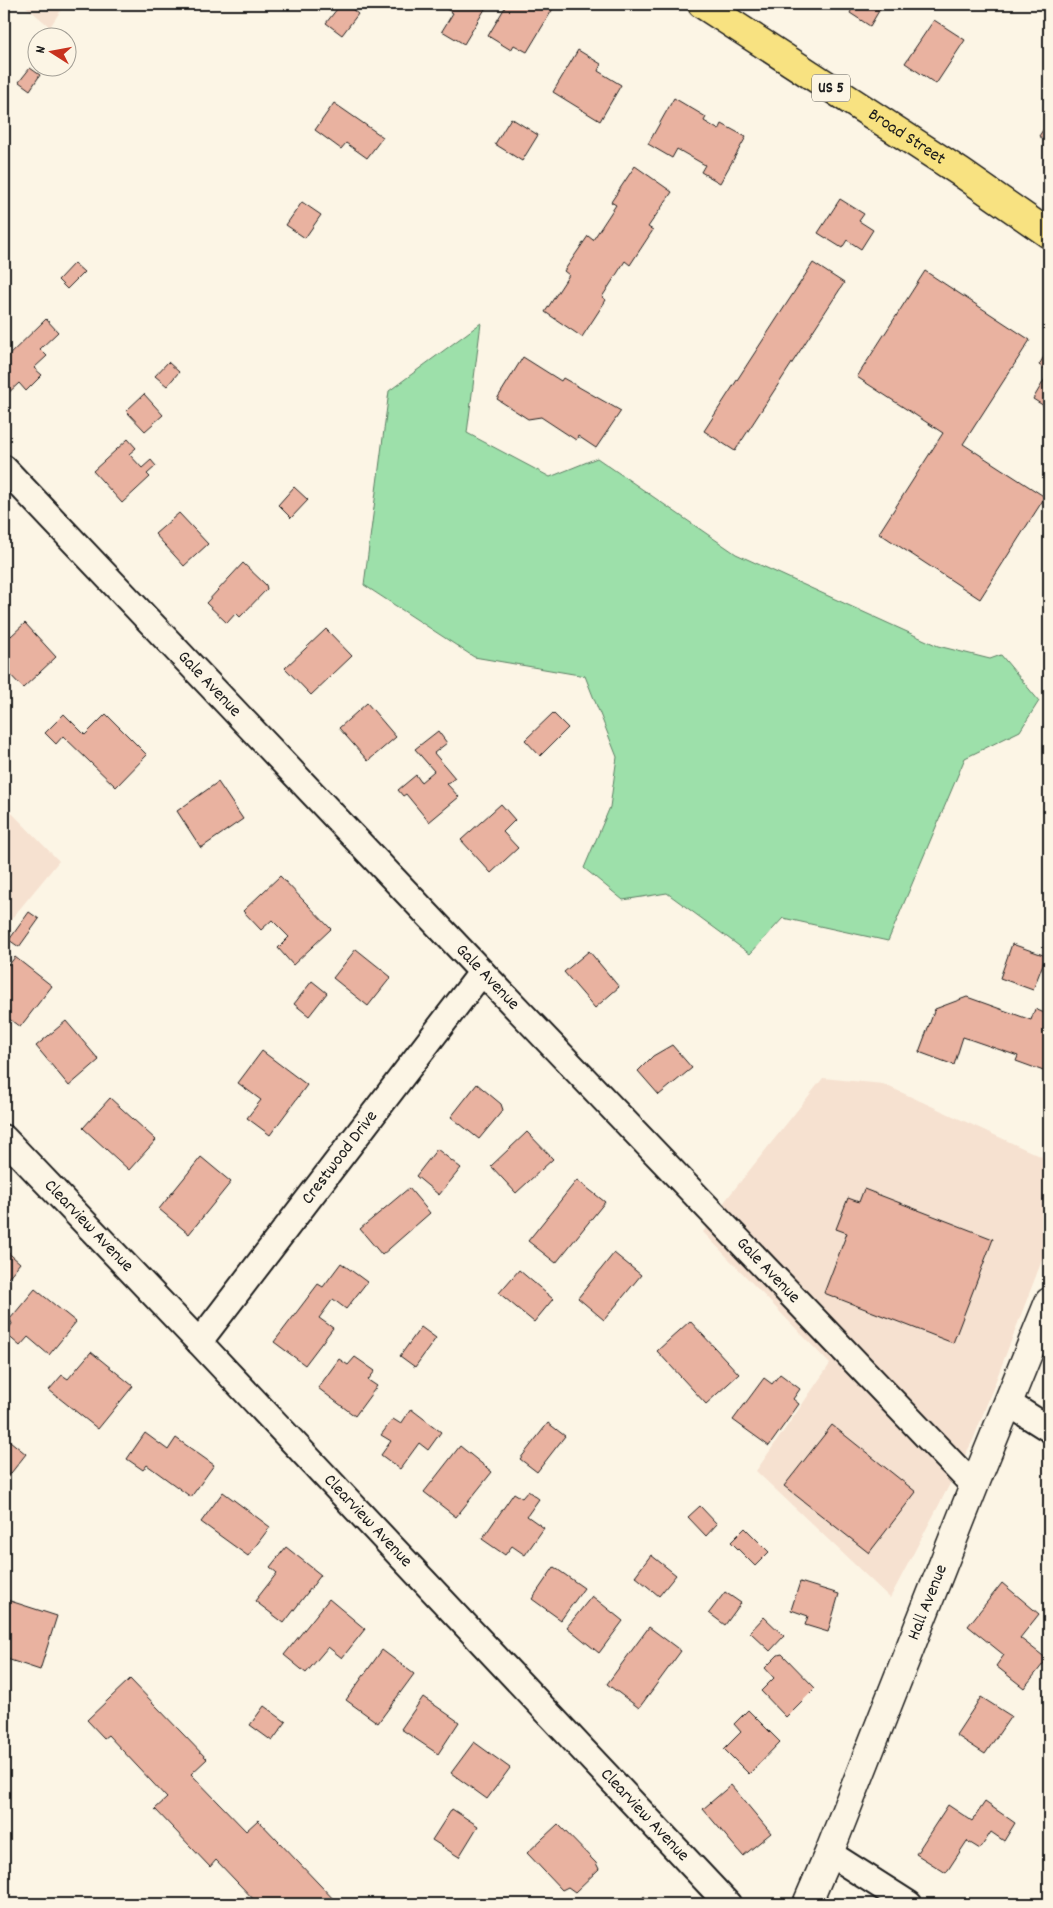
<svg xmlns="http://www.w3.org/2000/svg" width="1053" height="1908" font-family="Dekko,sans-serif">
<style>
.built{fill:#f6e1d0}
.green{fill:#9de0aa;stroke:#5c7e63}
.building{fill:#e9b2a0;stroke:#1c1c1c}
.lines{fill:none;stroke-linecap:round;stroke-linejoin:round}
.minor-casing{stroke:#1c1c1c;stroke-width:29}
.tertiary-casing{stroke:#1c1c1c;stroke-width:31}
.primary-casing{stroke:#1c1c1c;stroke-width:31}
.minor{stroke:#fcf5e5;stroke-width:25}
.tertiary{stroke:#fcf5e5;stroke-width:28}
.primary{stroke:#f8e281;stroke-width:28}
.labels{text-anchor:middle;dominant-baseline:central;stroke-width:5;stroke-linejoin:round;paint-order:stroke}
.shield{fill:#fcf5e5;stroke:#5f5d58;stroke-width:1}
.shield-label{font-size:16px;font-weight:bold;fill:#1c1c1c}
.street-label{font-size:18px;fill:#1c1c1c;stroke:#fcf5e5}
</style>
<rect width="100%" height="100%" fill="#fcf5e5"/>
<filter id="ink" filterUnits="userSpaceOnUse"><feTurbulence type="fractalNoise" baseFrequency=".02" numOctaves="2"/><feDisplacementMap in="SourceGraphic" scale="10" xChannelSelector="R" yChannelSelector="G"/><feConvolveMatrix kernelMatrix="1 2 1 2 8 2 1 2 1" color-interpolation-filters="sRGB"/></filter>
<g filter="url(#ink)">
<g class="built">
<path d="M23,4H65L50,27Z"/>
<path d="M4,805L59,861L4,928Z"/>
<path d="M823,1078L883,1084L1049,1160V1242L973,1440L890,1598L756,1471L830,1364L703,1232L725,1201Z"/>
</g>
<path class="green" d="M481,323L467,433L550,477L597,458L736,554L938,646L990,659L1001,655L1039,701L1020,731L965,758L888,941L783,918L750,954L667,893L623,900L584,868L610,807L617,757L585,676L474,657L364,585L389,391Z"/>
<g class="building">
<path d="M341,4H346L358,14L342,35L326,23Z"/>
<path d="M438,4H488L464,44L442,31L453,13Z"/>
<path d="M507,4H549L554,7L527,52L514,45L511,50L488,36Z"/>
<path d="M844,4H883L870,26L850,13L852,9Z"/>
<path d="M934,20L965,40L936,84L905,63Z"/>
<path d="M578,50L601,64L598,71L621,85L600,121L553,92Z"/>
<path d="M30,68L40,75L30,90L19,82Z"/>
<path d="M674,98L706,117L704,121L719,130L722,124L746,137L720,183L701,172L705,165L677,149L672,158L648,144Z"/>
<path d="M334,103L383,137L367,158L346,143L341,149L315,130Z"/>
<path d="M511,118L538,135L522,161L495,144Z"/>
<path d="M1049,121V143L1039,136Z"/>
<path d="M635,166L672,192L648,227L653,230L630,265L625,261L602,297L606,300L582,337L545,312L569,275L564,271L588,236L593,240L616,205L611,202Z"/>
<path d="M840,199L864,214L859,221L873,230L861,249L847,240L842,248L818,233Z"/>
<path d="M302,202L321,215L305,238L286,225Z"/>
<path d="M74,263L84,272L67,289L58,280Z"/>
<path d="M813,263L844,283L735,451L704,431Z"/>
<path d="M925,271L1030,340L963,444L1045,497L980,599L879,533L943,433L857,377Z"/>
<path d="M46,319L58,332L40,349L47,356L34,368L42,375L26,391L19,383L5,396L4,394V360Z"/>
<path d="M1049,348V372L1039,365Z"/>
<path d="M523,357L561,381L563,378L621,411L596,448L578,436L576,440L541,417L528,419L497,399Z"/>
<path d="M168,362L179,372L167,386L155,376Z"/>
<path d="M1049,372V409L1033,399Z"/>
<path d="M144,394L163,415L145,431L126,411Z"/>
<path d="M128,439L136,448L129,454L142,468L151,460L156,466L147,474L150,477L122,503L93,471Z"/>
<path d="M294,487L308,500L291,518L278,505Z"/>
<path d="M179,513L208,544L184,566L155,534Z"/>
<path d="M243,563L266,585L267,589L240,617L236,613L227,623L206,603Z"/>
<path d="M25,623L56,657L23,688L4,668V628L11,636Z"/>
<path d="M326,629L352,656L311,695L285,668Z"/>
<path d="M367,703L396,737L368,761L339,728Z"/>
<path d="M553,713L568,728L540,756L525,740Z"/>
<path d="M64,714L85,735L106,714L147,755L116,787L63,736L56,744L45,733Z"/>
<path d="M438,731L447,743L434,753L455,778L447,784L459,797L429,822L406,794L403,796L398,790L416,775L421,782L434,771L415,749Z"/>
<path d="M218,782L243,819L201,848L177,811Z"/>
<path d="M501,804L515,820L503,832L518,848L491,873L461,840Z"/>
<path d="M280,876L331,929L293,965L278,948L289,937L272,920L261,930L243,911Z"/>
<path d="M29,912L39,919L19,947L9,940Z"/>
<path d="M1012,944L1046,956L1033,990L1000,978Z"/>
<path d="M356,949L391,977L368,1006L333,978Z"/>
<path d="M589,951L619,987L595,1008L564,972Z"/>
<path d="M15,957L52,986L20,1027L4,1015V961L9,965Z"/>
<path d="M312,981L327,993L309,1016L294,1004Z"/>
<path d="M967,997L1031,1020L1035,1009L1049,1015V1073L1016,1061L1018,1056L963,1037L954,1065L919,1052L935,1009Z"/>
<path d="M66,1021L99,1060L69,1086L36,1046Z"/>
<path d="M672,1045L692,1068L659,1095L638,1071L653,1056Z"/>
<path d="M262,1051L307,1085L270,1135L247,1118L261,1100L238,1083Z"/>
<path d="M477,1084L501,1104L503,1110L479,1139L451,1117Z"/>
<path d="M110,1098L156,1140L129,1170L83,1128Z"/>
<path d="M527,1132L553,1159L516,1193L491,1166Z"/>
<path d="M437,1149L461,1168L439,1195L416,1176Z"/>
<path d="M201,1157L231,1182L189,1234L159,1209Z"/>
<path d="M577,1180L605,1202L556,1263L528,1241Z"/>
<path d="M409,1188L430,1213L382,1255L360,1229Z"/>
<path d="M864,1189L993,1239L953,1343L824,1293L847,1233L836,1229L848,1198L859,1202Z"/>
<path d="M4,1249L20,1263L4,1283Z"/>
<path d="M614,1253L641,1275L604,1320L578,1298Z"/>
<path d="M341,1263L367,1282L346,1309L333,1299L319,1318L333,1328L305,1365L274,1342L318,1284L323,1287Z"/>
<path d="M519,1270L553,1299L534,1322L499,1293Z"/>
<path d="M35,1289L76,1322L49,1355L28,1337L20,1346L5,1333L12,1324L10,1319Z"/>
<path d="M690,1321L739,1374L706,1404L657,1351Z"/>
<path d="M421,1327L436,1338L415,1367L400,1356Z"/>
<path d="M91,1352L133,1386L98,1429L49,1390L62,1375L68,1379Z"/>
<path d="M355,1357L375,1371L368,1380L377,1386L355,1416L318,1388L339,1359L348,1365Z"/>
<path d="M780,1374L800,1389L793,1399L799,1404L769,1446L733,1420L764,1378L772,1384Z"/>
<path d="M411,1409L441,1432L428,1450L419,1443L400,1469L381,1455L391,1441L381,1435L393,1419L401,1424Z"/>
<path d="M548,1423L565,1436L537,1472L520,1459Z"/>
<path d="M832,1425L916,1492L869,1553L784,1486Z"/>
<path d="M145,1433L168,1450L176,1438L214,1465L191,1497L147,1465L143,1470L127,1459Z"/>
<path d="M5,1437L26,1454L4,1482V1439Z"/>
<path d="M460,1446L492,1472L456,1517L424,1492Z"/>
<path d="M528,1491L539,1499L527,1516L544,1528L525,1555L512,1546L505,1555L482,1539L514,1493L522,1498Z"/>
<path d="M223,1492L270,1527L248,1556L201,1522Z"/>
<path d="M700,1506L717,1524L706,1536L688,1517Z"/>
<path d="M745,1528L769,1552L755,1566L731,1542Z"/>
<path d="M286,1547L321,1575L284,1623L255,1601L277,1573L270,1567Z"/>
<path d="M651,1555L676,1575L659,1596L635,1576Z"/>
<path d="M554,1567L584,1588L561,1620L532,1599Z"/>
<path d="M800,1582L839,1594L828,1632L805,1625L808,1616L791,1610Z"/>
<path d="M1002,1583L1039,1614L1020,1638L1047,1659L1024,1688L996,1666L1004,1655L968,1626Z"/>
<path d="M725,1592L741,1603L725,1625L709,1613Z"/>
<path d="M592,1596L623,1621L599,1653L567,1627Z"/>
<path d="M4,1599L57,1616L40,1670L4,1658Z"/>
<path d="M329,1599L365,1629L342,1658L328,1647L306,1673L284,1655Z"/>
<path d="M764,1617L784,1636L770,1651L750,1632Z"/>
<path d="M649,1627L681,1651L639,1708L607,1684Z"/>
<path d="M382,1650L414,1674L378,1723L346,1700Z"/>
<path d="M782,1654L815,1688L786,1717L761,1691L774,1678L765,1668L778,1655Z"/>
<path d="M130,1679L207,1759L191,1774L246,1831L258,1820L338,1904H258L216,1860L210,1867L155,1809L167,1798L108,1735L104,1738L87,1720Z"/>
<path d="M423,1697L459,1722L438,1754L401,1729Z"/>
<path d="M981,1697L1011,1716L985,1754L956,1735Z"/>
<path d="M264,1706L286,1722L272,1741L250,1725Z"/>
<path d="M748,1710L780,1742L749,1774L724,1749L741,1732L734,1724Z"/>
<path d="M474,1742L510,1768L487,1799L451,1773Z"/>
<path d="M731,1785L771,1833L743,1856L703,1809Z"/>
<path d="M985,1802L1015,1823L1004,1841L991,1832L980,1849L967,1841L946,1873L916,1854L948,1805L972,1821Z"/>
<path d="M452,1809L478,1826L459,1857L432,1840Z"/>
<path d="M558,1824L596,1863L599,1869L575,1892L568,1887L562,1890L527,1853Z"/>
<path d="M644,1896L653,1904H636Z"/>
</g>
<g class="lines">
<defs>
<g id="minor">
<path id="s1" d="M4,468L482,972L974,1486"/>
<path id="s2" d="M4,1138L199,1342L728,1904"/>
<path id="s3" d="M199,1342L482,972"/>
<path d="M1008,1403L1049,1429"/>
<path d="M829,1853L909,1904"/>
</g>
<g id="tertiary">
<path id="s4" d="M807,1904L829,1853L974,1486L1049,1302"/>
</g>
<g id="primary">
<path id="s5" d="M702,4L960,172L1049,234"/>
</g>
</defs>
<use href="#minor" class="minor-casing"/>
<use href="#tertiary" class="tertiary-casing"/>
<use href="#primary" class="primary-casing"/>
<use href="#minor" class="minor"/>
<use href="#tertiary" class="tertiary"/>
<use href="#primary" class="primary"/>
</g>
</g>
<g class="labels">
<rect class="shield" x="812" y="74.5" width="38" height="27" rx="4"/>
<g class="shield-label">
<text x="831" y="88">US 5</text>
</g>
<g class="street-label">
<text stroke="none"><textPath href="#s5" startOffset="244">Broad Street</textPath></text>
<text stroke="none"><textPath href="#s1" startOffset="298">Gale Avenue</textPath></text>
<text stroke="none"><textPath href="#s1" startOffset="702">Gale Avenue</textPath></text>
<text stroke="none"><textPath href="#s3" startOffset="232">Crestwood Drive</textPath></text>
<text stroke="none"><textPath href="#s2" startOffset="122">Clearview Avenue</textPath></text>
<text stroke="none"><textPath href="#s1" startOffset="1108">Gale Avenue</textPath></text>
<text stroke="none"><textPath href="#s2" startOffset="528">Clearview Avenue</textPath></text>
<text stroke="none"><textPath href="#s4" startOffset="325">Hall Avenue</textPath></text>
<text stroke="none"><textPath href="#s2" startOffset="932">Clearview Avenue</textPath></text>
</g>
</g>
<rect width="1053" height="1908" fill="none" stroke="#fcf5e5" stroke-width="20"/>
<rect x="10" y="10" width="1033" height="1888" fill="none" stroke="#1c1c1c" stroke-width="2" filter="url(#ink)"/>
<g transform="translate(52 52) rotate(281)"><circle r="24" fill="#fcf5e5" stroke="#a29e95"/>
<path d="M0-4L9 19L0 12L-9 19Z" fill="#c8321e"/>
<text y="-8" font-size="14" font-weight="bold" text-anchor="middle" fill="#1c1c1c">N</text>
</g>
</svg>
